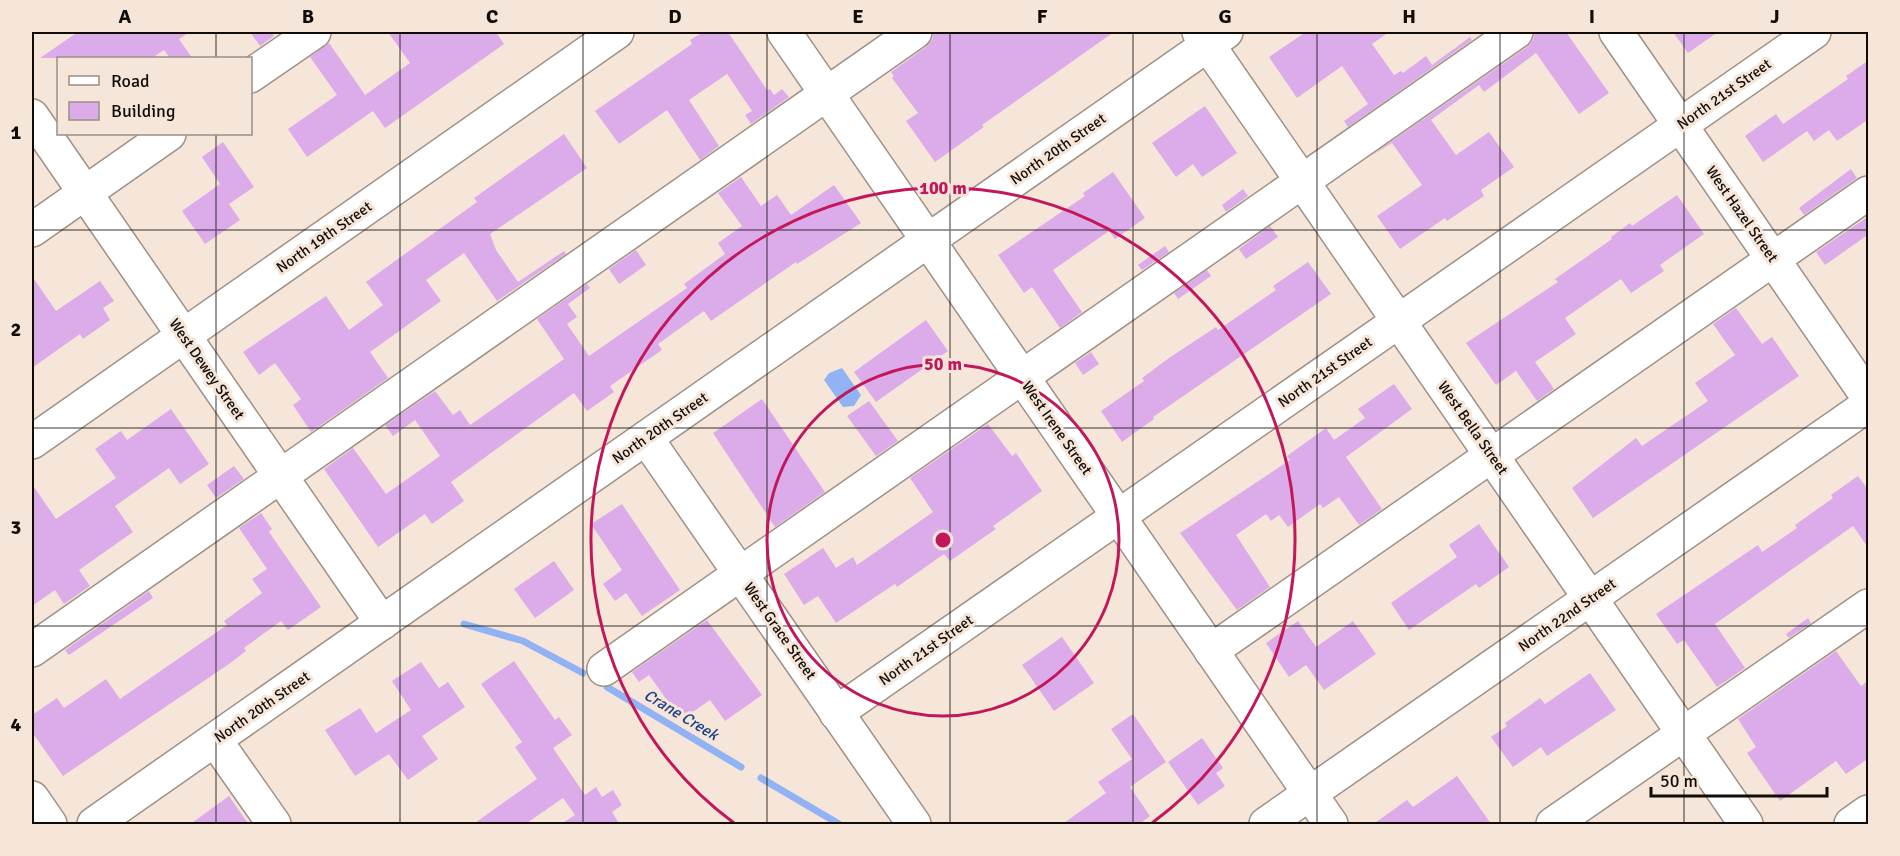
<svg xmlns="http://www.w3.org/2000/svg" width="1900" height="856" font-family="Signika,sans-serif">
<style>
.water{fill:#91b3f3}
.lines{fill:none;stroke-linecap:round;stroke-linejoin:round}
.stream{stroke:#91b3f3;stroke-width:7}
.building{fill:#dcacea}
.minor-casing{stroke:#9f9185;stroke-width:36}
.minor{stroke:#fff;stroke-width:33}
.grid{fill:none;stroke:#110c08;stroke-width:1.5;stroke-opacity:0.55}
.ring{fill:none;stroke:#c2185b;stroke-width:3}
.labels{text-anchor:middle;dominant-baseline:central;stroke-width:6;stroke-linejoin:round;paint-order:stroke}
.street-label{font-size:15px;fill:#110c08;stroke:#f5e6d9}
.water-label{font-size:16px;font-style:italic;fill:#1b4089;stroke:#f5e6d9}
.centre{fill:#c2185b;stroke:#f5e6d9;stroke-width:3}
.ring-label{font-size:18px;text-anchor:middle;font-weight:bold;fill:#c2185b;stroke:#f5e6d9;stroke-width:6;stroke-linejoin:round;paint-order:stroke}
.neatline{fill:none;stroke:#110c08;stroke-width:2}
.grid-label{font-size:20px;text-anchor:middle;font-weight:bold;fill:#110c08}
</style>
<rect width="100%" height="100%" fill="#f5e6d9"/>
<path class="water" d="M842,368L861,395L854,406L843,407L824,380L829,373Z"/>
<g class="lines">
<g class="stream">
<path d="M464,624L523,641L583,673"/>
<path d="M607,687L741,767"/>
<path d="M761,778L839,824"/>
</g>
</g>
<g class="building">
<path d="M78,32H190L179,39L192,58H170L164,50L152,58H40Z"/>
<path d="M250,32H271L274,36L260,46Z"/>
<path d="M388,32H496L504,44L385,128L373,111L307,157L288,129L337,95L310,57L329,43L365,95L410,63Z"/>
<path d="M703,32H728L767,90L770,89L774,95L782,89L789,97L751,124L745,115L752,111L727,74L689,100L719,146L700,160L667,110L619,144L595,111L692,44L690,40Z"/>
<path d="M934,32H1114L982,125L984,127L935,162L906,121L918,113L892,78L894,76L891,72L926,47L932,40Z"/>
<path d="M1306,32H1389L1372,44L1394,75L1401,71L1403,73L1426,56L1432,65L1470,37L1472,40L1348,127L1344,121L1368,104L1342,66L1297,98L1269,57Z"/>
<path d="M1535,32H1566L1609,93L1579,114L1536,53L1484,92L1479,85L1431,120L1456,155L1489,132L1514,167L1481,190L1484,196L1447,221L1445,218L1400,249L1377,216L1422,185L1392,143L1369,157L1527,47L1533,40Z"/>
<path d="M1673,32H1718L1688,53Z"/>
<path d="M1869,60V119L1837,141L1829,130L1814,141L1807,131L1763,162L1745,136L1776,114L1783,124L1848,79L1846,76Z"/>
<path d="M1205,106L1237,153L1202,177L1193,164L1176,177L1152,143Z"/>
<path d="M564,134L587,168L490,234L496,250L518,282L564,251L566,254L497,301L464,253L426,280L441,301L370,352L388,378L311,432L293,405L301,399L275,363L259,375L243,352L326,296L349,330L383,305L366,282L477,202L474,198Z"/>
<path d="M223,142L254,187L229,204L240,220L205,244L182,211L220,184L202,157Z"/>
<path d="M1851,169L1857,178L1804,215L1799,208Z"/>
<path d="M1113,172L1145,218L1115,239L1109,231L1053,270L1082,312L1060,328L1032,287L1024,293L998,255L1085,196L1083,193Z"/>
<path d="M741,177L761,206L777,195L791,215L834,185L861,223L797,264L796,262L711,321L704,311L658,344L662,350L610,386L614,392L587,411L574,393L451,482L464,501L432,524L425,514L378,547L324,469L353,448L386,494L440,456L415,420L393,436L385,425L435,391L453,415L460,410L470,425L564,359L537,319L587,284L590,288L568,304L577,317L567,324L589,356L687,288L684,284L725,254L718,243L742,226L718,193Z"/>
<path d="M1243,189L1248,196L1226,212L1222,205Z"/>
<path d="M1677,195L1704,234L1660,265L1664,271L1631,293L1621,279L1565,318L1576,334L1535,362L1554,389L1537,401L1516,371L1496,385L1466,343L1558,282L1555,279L1612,239L1611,237L1630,223L1632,226Z"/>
<path d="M1869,216V234L1825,265L1816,252Z"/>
<path d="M1270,226L1278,237L1246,259L1239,249Z"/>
<path d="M1165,246L1169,252L1142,270L1138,265Z"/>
<path d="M636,250L646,265L619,284L609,269Z"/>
<path d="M1308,262L1331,294L1153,417L1154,419L1122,442L1101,411L1144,381L1142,378L1169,358L1216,327L1218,330L1276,290L1273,286Z"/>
<path d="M1207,270L1211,276L1178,299L1174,293Z"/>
<path d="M32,276L56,311L100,281L114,301L103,308L110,320L83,339L80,334L32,368Z"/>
<path d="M1736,308L1762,344L1772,337L1799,376L1593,518L1572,488L1636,438L1642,446L1708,401L1695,383L1735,355L1713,324Z"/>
<path d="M926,320L948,351L876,402L854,372Z"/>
<path d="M1091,352L1099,364L1083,375L1075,363Z"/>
<path d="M1394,384L1412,409L1346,457L1382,509L1359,525L1339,497L1323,508L1320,504L1288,527L1279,515L1271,521L1266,514L1236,535L1270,587L1237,610L1180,533L1290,460L1287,456L1326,428L1334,440L1365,418L1358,409Z"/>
<path d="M762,399L825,492L775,527L713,433Z"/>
<path d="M869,401L898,441L876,456L847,416Z"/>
<path d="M171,409L209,464L180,484L169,468L115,506L133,532L79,570L90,586L64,604L55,590L32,606V484L56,519L116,478L95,449L121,431L127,440Z"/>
<path d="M988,424L1012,456L1016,453L1042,491L993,526L996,529L950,561L944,554L897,587L895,584L836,623L818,596L804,605L784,574L823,548L836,568L853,557L857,565L933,512L910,478Z"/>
<path d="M234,466L244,479L216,498L207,485Z"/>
<path d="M1858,476L1869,491V549L1853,526L1715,624L1745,668L1717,687L1684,640L1677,644L1656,614L1758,545L1762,552L1797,528L1795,525L1833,498L1831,495Z"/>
<path d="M622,504L680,590L642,616L626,593L615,601L603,584L622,570L591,524Z"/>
<path d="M261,513L272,529L269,532L321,607L288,630L281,621L244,648L246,651L229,664L63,776L32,732V715L57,698L64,708L106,679L120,699L227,625L224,621L262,593L252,579L267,569L239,528Z"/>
<path d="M1479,524L1509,567L1479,588L1476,584L1409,630L1391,603L1457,557L1449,545Z"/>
<path d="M554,561L574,590L535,618L514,589Z"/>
<path d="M149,591L153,598L69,655L65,650Z"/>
<path d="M1808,618L1811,623L1789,638L1786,634Z"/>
<path d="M707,620L762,695L725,721L710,700L681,720L649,675L639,682L632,672Z"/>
<path d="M1298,621L1316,647L1353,621L1376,654L1324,690L1306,665L1289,677L1266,643Z"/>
<path d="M1062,637L1094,683L1054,711L1022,665Z"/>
<path d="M1836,651L1861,686L1869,680V758L1846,774L1836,761L1780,801L1747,753L1756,747L1738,719Z"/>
<path d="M514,661L555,720L559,717L572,735L553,748L585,795L596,787L602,797L613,790L622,805L612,812L620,825H566L564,822L575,815L563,798L524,825H472L537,779L515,747L522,742L481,684Z"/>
<path d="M421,662L439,688L448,682L465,707L422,736L438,759L408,780L389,754L355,776L325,730L360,708L376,733L411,710L392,681Z"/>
<path d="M1590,673L1616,710L1547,756L1541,747L1513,767L1491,737L1507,726L1505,723L1540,698L1545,704Z"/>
<path d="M1133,714L1166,762L1130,787L1150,816L1138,825H1061L1106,793L1098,782L1132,759L1111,729Z"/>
<path d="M1202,738L1223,768L1216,773L1225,786L1198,805L1168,762Z"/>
<path d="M1457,776L1492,825H1372L1407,800L1413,807Z"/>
<path d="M229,796L249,825H189Z"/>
</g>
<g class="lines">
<defs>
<g id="minor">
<path d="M784,32L1331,824"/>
<path d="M1199,32L1746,824"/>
<path d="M1616,32L1868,397"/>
<path d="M250,76L314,32"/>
<path d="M32,116L382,623"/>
<path d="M32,230L169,134"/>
<path d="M646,438L914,824"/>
<path d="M32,442L617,32"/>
<path d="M32,650L915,32"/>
<path d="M1211,651L1868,193"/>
<path d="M604,669L1516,32"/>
<path d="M836,713L1814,32"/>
<path d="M215,740L274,824"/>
<path d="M32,798L50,824"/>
<path d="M94,824L1226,32"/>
<path d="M1266,824L1868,405"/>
<path d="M1553,824L1868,606"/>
<path d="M1851,824L1868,812"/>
</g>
</defs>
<use href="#minor" class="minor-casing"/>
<use href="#minor" class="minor"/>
</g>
<path class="grid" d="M216,32V58M400,32V824M583,32V824M767,32V824M950,32V824M1133,32V824M1317,32V824M1500,32V824M1684,32V824M216,134V824M32,230H1868M32,428H1868M32,626H1868"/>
<g class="ring">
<circle cx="943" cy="540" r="176"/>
<path d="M734 823A352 352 0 1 1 1152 823"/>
</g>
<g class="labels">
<g class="street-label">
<text transform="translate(1724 94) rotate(-35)">North 21st Street</text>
<text transform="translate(1058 149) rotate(-35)">North 20th Street</text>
<text transform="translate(1742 214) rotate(55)">West Hazel Street</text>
<text transform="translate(324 237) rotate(-35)">North 19th Street</text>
<text transform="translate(207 369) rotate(55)">West Dewey Street</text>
<text transform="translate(1325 372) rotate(-35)">North 21st Street</text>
<text transform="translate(660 428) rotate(-35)">North 20th Street</text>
<text transform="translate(1057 428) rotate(55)">West Irene Street</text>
<text transform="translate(1473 428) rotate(55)">West Bella Street</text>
<text transform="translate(1567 615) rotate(-35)">North 22nd Street</text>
<text transform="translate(780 631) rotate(55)">West Grace Street</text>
<text transform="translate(926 650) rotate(-35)">North 21st Street</text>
<text transform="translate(262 707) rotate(-35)">North 20th Street</text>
</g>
<g class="water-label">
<text transform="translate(681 715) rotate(31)">Crane Creek</text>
</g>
</g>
<circle cx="943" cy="540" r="9" class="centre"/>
<g class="ring-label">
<text x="943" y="194">100 m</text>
<text x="943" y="370">50 m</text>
</g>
<rect width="1900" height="856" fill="none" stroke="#f5e6d9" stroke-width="66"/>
<rect x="57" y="57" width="195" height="78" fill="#f5e6d9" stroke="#9a8f85" stroke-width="1.5"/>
<rect x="69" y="76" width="30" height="9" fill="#ffffff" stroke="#9a8f85" stroke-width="1.5"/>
<text x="111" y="87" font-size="18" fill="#110c08">Road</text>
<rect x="69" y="102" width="30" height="18" fill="#dcacea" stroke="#9a8f85" stroke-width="1.5"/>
<text x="111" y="117" font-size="18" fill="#110c08">Building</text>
<path d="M1651 787v9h176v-9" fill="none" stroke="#110c08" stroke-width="3"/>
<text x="1660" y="787" font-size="18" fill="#110c08" stroke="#f5e6d9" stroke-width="4.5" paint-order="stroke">50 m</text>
<rect x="33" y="33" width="1834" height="790" class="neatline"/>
<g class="grid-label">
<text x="125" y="23">A</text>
<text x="308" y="23">B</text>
<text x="492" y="23">C</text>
<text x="675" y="23">D</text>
<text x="858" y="23">E</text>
<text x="1042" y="23">F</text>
<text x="1225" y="23">G</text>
<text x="1409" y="23">H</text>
<text x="1592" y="23">I</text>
<text x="1775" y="23">J</text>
<text x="16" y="139">1</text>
<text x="16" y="336">2</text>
<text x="16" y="534">3</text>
<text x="16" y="731">4</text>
</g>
</svg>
